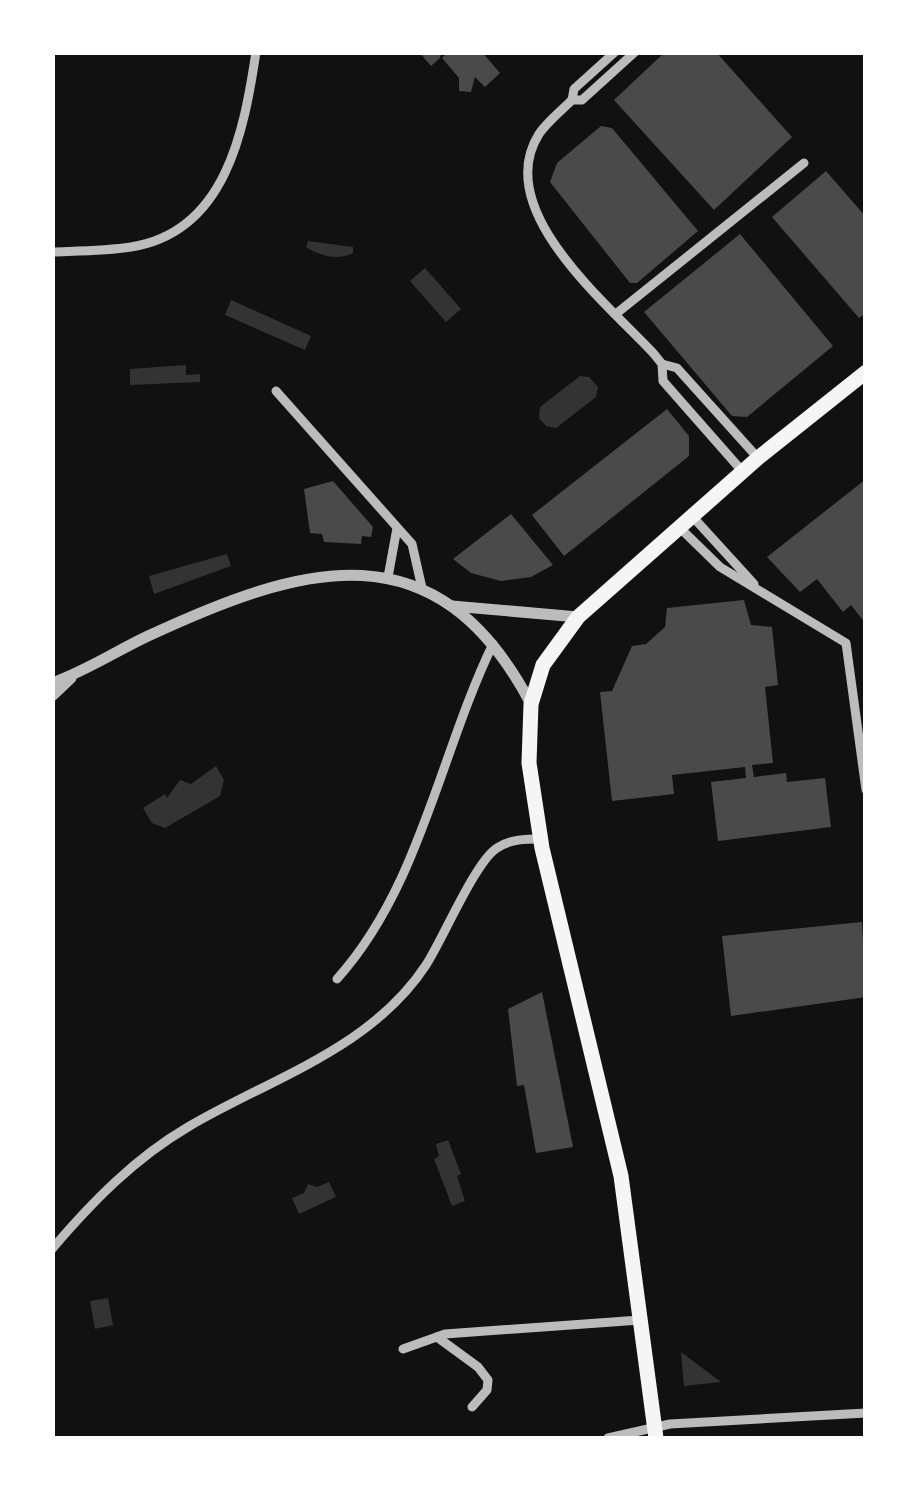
<svg xmlns="http://www.w3.org/2000/svg" width="918" height="1491" font-family="Literata,serif">
<style>
.water{fill:#333}
.building{fill:#4a4a4a}
.lines{fill:none;stroke-linecap:round;stroke-linejoin:round}
.minor{stroke:#bcbcbc;stroke-width:9}
.tertiary{stroke:#bcbcbc;stroke-width:11}
.primary{stroke:#f5f5f5;stroke-width:15}
</style>
<rect width="100%" height="100%" fill="#111"/>
<g class="water">
<path d="M308,241L353,247V253C338,261 320,256 306,247Z"/>
<path d="M425,268L461,309L446,322L410,281Z"/>
<path d="M231,300L311,336L305,350L225,315Z"/>
<path d="M186,365V375L200,374V382L130,385V369Z"/>
<path d="M580,376L589,377L598,387L596,397L556,428L546,426L539,418L540,407Z"/>
<path d="M227,554L231,566L154,594L149,576Z"/>
<path d="M216,766L224,780L220,796L165,828L152,823L143,808L165,794L167,798L180,780L191,784Z"/>
<path d="M448,1140L461,1174L457,1176L465,1201L452,1206L434,1159L439,1156L436,1144Z"/>
<path d="M329,1182L336,1197L299,1214L292,1198L304,1193L308,1184L317,1187Z"/>
<path d="M108,1298L113,1325L95,1329L90,1301Z"/>
<path d="M681,1352L721,1382L684,1386Z"/>
</g>
<g class="building">
<path d="M419,52H441L440,58L431,66Z"/>
<path d="M448,52H482L500,73L485,87L475,77L471,92L459,91V78L442,58Z"/>
<path d="M665,52H716L792,137L714,210L614,100Z"/>
<path d="M601,126L612,128L698,231L637,283H630L550,182L557,163Z"/>
<path d="M826,171L866,217V313L859,318L772,217Z"/>
<path d="M740,234L833,346L747,417L732,416L644,312Z"/>
<path d="M667,409L689,436V456L564,556L532,515Z"/>
<path d="M866,479V624L851,605L843,612L817,579L800,592L767,557Z"/>
<path d="M333,481L373,527L371,537L362,536L361,544L324,542L322,534L310,533L304,489Z"/>
<path d="M511,514L553,565L531,577L501,581L471,573L453,559Z"/>
<path d="M744,600L751,625L772,627L778,685L765,687L773,763L752,765L754,777L786,773L787,782L825,778L831,827L718,841L711,782L746,778L745,767L672,775L674,794L612,801L600,692L612,691L632,646L646,644L665,627L667,608Z"/>
<path d="M862,922L866,997L731,1016L722,936Z"/>
<path d="M542,992L573,1147L536,1153L524,1085L517,1086L508,1009Z"/>
</g>
<g class="lines">
<g class="minor">
<path d="M635,52L582,100H572C562,110 547,122 539,134C491,210 608,304 654,354L662,364L663,381L743,472"/>
<path d="M572,100L574,89L615,52"/>
<path d="M52,252C78,251 105,251 131,247C226,232 244,131 256,52"/>
<path d="M617,313L804,163"/>
<path d="M662,364L677,368L758,458"/>
<path d="M276,391L412,544L422,588"/>
<path d="M692,516L754,584"/>
<path d="M679,527L720,567L846,643L866,790"/>
<path d="M388,577L397,528"/>
<path d="M337,979C420,887 440,753 493,644"/>
<path d="M52,1249C92,1202 135,1158 188,1127C271,1078 371,1049 426,965C443,939 475,862 497,848C510,839 526,839 541,839"/>
<path d="M437,1337L478,1367L488,1380L487,1390L472,1407"/>
<path d="M403,1349L445,1334L640,1320"/>
<path d="M608,1438L670,1424L866,1413"/>
</g>
<g class="tertiary">
<path d="M452,606L578,617"/>
<path d="M52,683C86,671 116,651 148,636C303,564 436,524 531,704"/>
<path d="M52,696L71,678"/>
</g>
<path class="primary" d="M656,1438L621,1176L542,848L529,763L531,704L543,665L578,617L758,458L866,372"/>
</g>
<rect width="918" height="1491" fill="none" stroke="#ffffff" stroke-width="110"/>
</svg>
